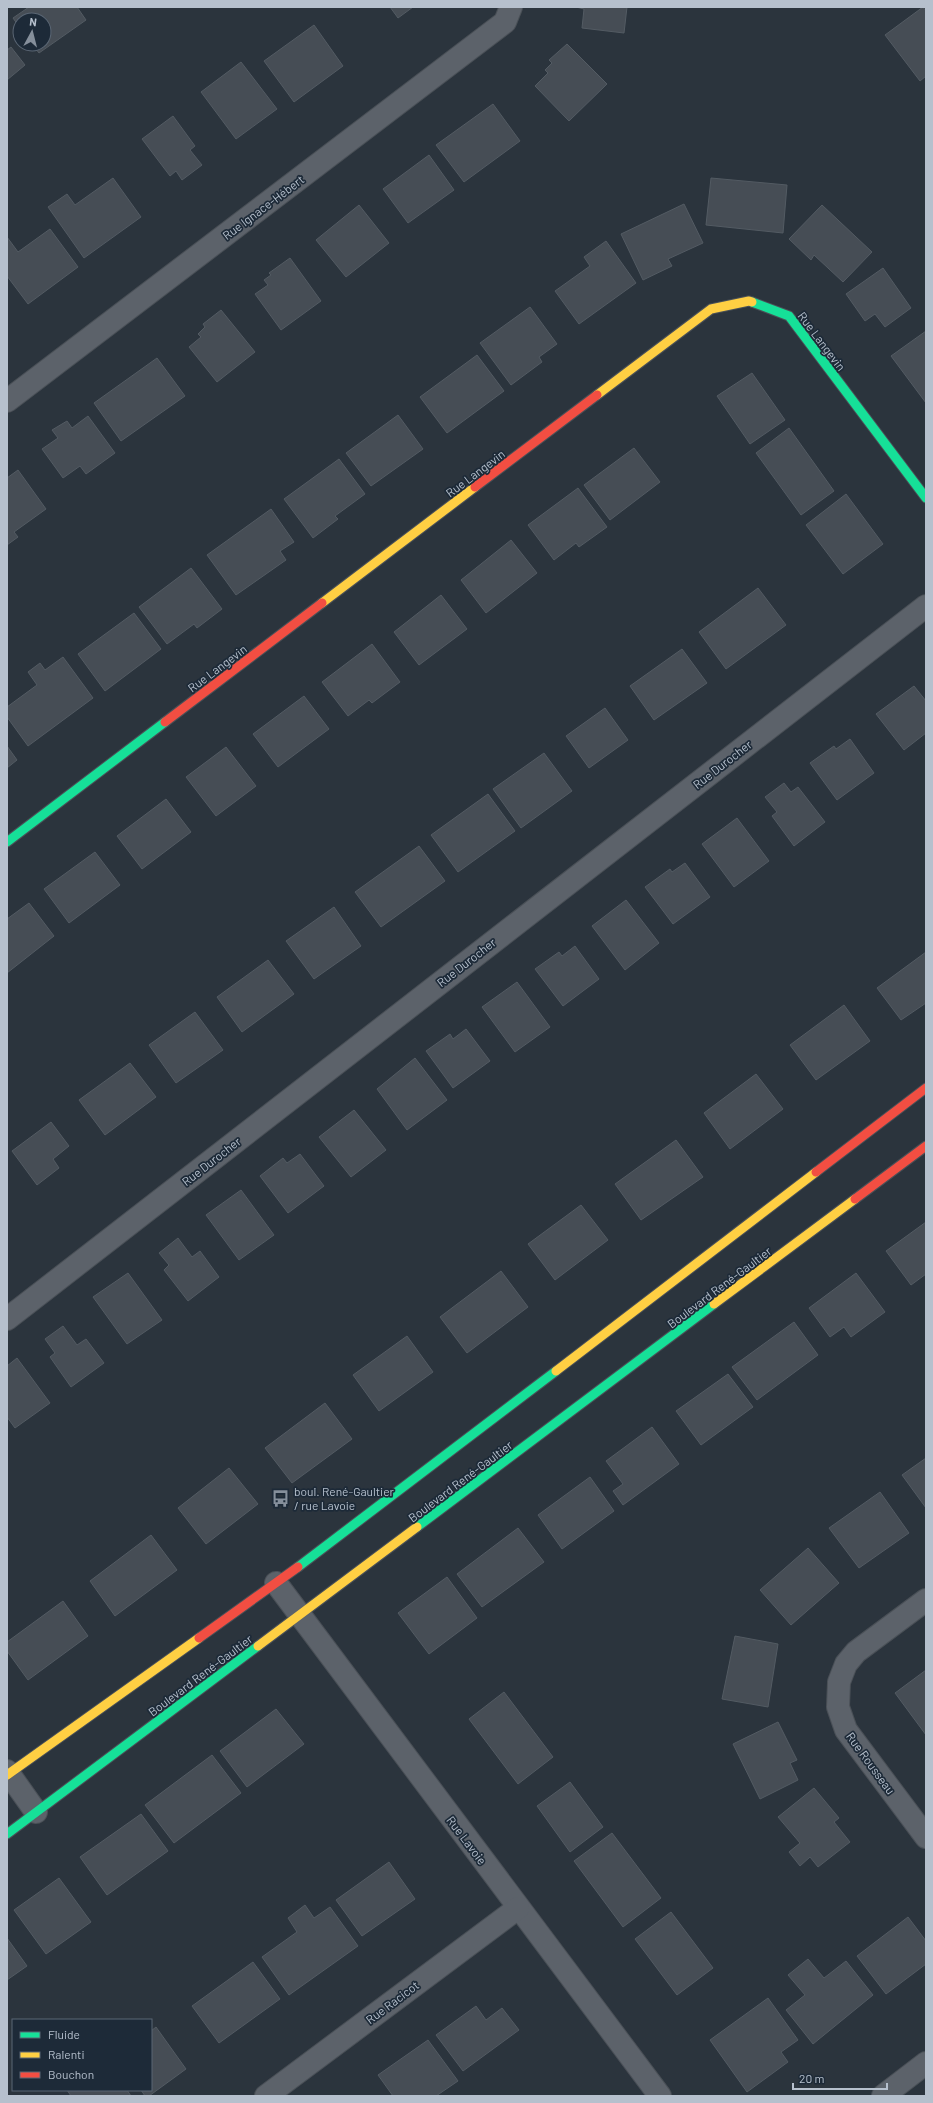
<svg xmlns="http://www.w3.org/2000/svg" width="933" height="2103" font-family="Barlow,sans-serif">
<style>
.building{fill:#464d55;stroke:#535b63}
.lines{fill:none;stroke-linecap:round;stroke-linejoin:round}
.street-casing{stroke:#4a5057;stroke-width:24}
.fast-casing{stroke:#4a5057;stroke-width:11}
.slow-casing{stroke:#4a5057;stroke-width:11}
.jam-casing{stroke:#4a5057;stroke-width:11}
.street{stroke:#5c626a;stroke-width:22}
.fast{stroke:#16e098;stroke-width:9}
.slow{stroke:#ffcf43;stroke-width:9}
.jam{stroke:#f24e42;stroke-width:9}
.labels{text-anchor:middle;dominant-baseline:central;stroke-width:3.5;stroke-linejoin:round;paint-order:stroke}
.street-label{font-size:12px;fill:#b6c0cd;stroke:#1d2a38}
.poi-label{font-size:12px;fill:#b6c0cd;stroke:#1d2a38;text-anchor:start}
</style>
<rect width="100%" height="100%" fill="#2b343d"/>
<g class="building">
<path d="M29,7H77L86,20L39,53L32,44H44V20H20V28L13,18Z"/>
<path d="M390,7H413L398,18Z"/>
<path d="M576,7H627L624,33L582,28L584,9Z"/>
<path d="M923,7L926,11V76L920,81L885,35Z"/>
<path d="M314,25L343,66L294,102L264,61Z"/>
<path d="M567,44L607,84L569,121L535,86L548,73L545,70L552,63L549,60Z"/>
<path d="M11,47L25,65L7,80V50Z"/>
<path d="M241,62L277,109L236,139L201,92Z"/>
<path d="M493,104L520,141L464,182L436,145Z"/>
<path d="M173,116L195,146L190,150L202,165L182,180L176,171L170,176L142,139Z"/>
<path d="M429,155L454,190L408,223L383,189Z"/>
<path d="M113,178L141,217L84,258L48,207L67,194L75,205Z"/>
<path d="M711,178L787,185L783,233L706,225Z"/>
<path d="M684,204L703,243L668,259L672,266L643,280L621,234Z"/>
<path d="M359,205L389,243L346,277L316,240Z"/>
<path d="M822,205L872,252L843,282L814,255L811,260L789,239Z"/>
<path d="M50,229L78,267L28,304L7,276V237L18,252Z"/>
<path d="M606,241L636,283L579,324L555,291L590,266L584,257Z"/>
<path d="M290,258L321,301L281,330L255,294L268,285L264,280L271,275L269,273Z"/>
<path d="M883,268L911,308L885,327L875,314L865,321L846,294Z"/>
<path d="M530,307L557,344L539,357L542,362L511,385L480,343Z"/>
<path d="M221,310L255,352L217,382L189,347L201,337L198,334L205,327L203,324Z"/>
<path d="M926,331V403L891,356Z"/>
<path d="M477,355L504,391L447,433L420,397Z"/>
<path d="M157,358L185,396L121,441L94,403Z"/>
<path d="M752,373L785,420L750,444L717,396Z"/>
<path d="M398,415L423,449L371,486L346,453Z"/>
<path d="M88,416L115,453L86,474L80,466L63,478L42,449L58,438L52,430L67,421L72,428Z"/>
<path d="M789,428L834,491L801,515L756,453Z"/>
<path d="M634,448L660,482L610,520L584,485Z"/>
<path d="M339,459L365,494L335,516L338,519L313,538L284,499Z"/>
<path d="M18,470L46,509L14,532L18,537L7,545V478Z"/>
<path d="M578,488L607,527L579,547L576,543L554,560L528,525Z"/>
<path d="M846,494L883,544L843,574L806,525Z"/>
<path d="M271,509L294,542L280,551L286,560L236,595L207,555Z"/>
<path d="M511,540L537,573L486,613L461,580Z"/>
<path d="M191,568L222,609L197,628L194,624L167,644L139,607Z"/>
<path d="M758,588L786,625L726,669L699,632Z"/>
<path d="M441,595L467,629L419,665L394,632Z"/>
<path d="M134,613L161,649L105,691L78,654Z"/>
<path d="M372,644L400,682L372,703L369,700L348,716L322,682Z"/>
<path d="M682,649L707,683L654,720L630,686Z"/>
<path d="M63,657L93,698L28,746L7,717V707L37,685L28,672L40,663L45,670Z"/>
<path d="M914,686L926,701V733L904,750L876,714Z"/>
<path d="M304,696L329,729L278,767L253,734Z"/>
<path d="M605,708L628,740L589,768L566,736Z"/>
<path d="M850,739L874,773L837,800L810,763L834,746L836,749Z"/>
<path d="M7,746L17,760L7,768Z"/>
<path d="M226,747L256,786L216,816L186,777Z"/>
<path d="M544,753L572,791L521,828L493,789Z"/>
<path d="M784,783L791,792L798,787L825,822L794,846L772,816L777,812L765,797Z"/>
<path d="M488,794L515,831L458,872L431,835Z"/>
<path d="M166,799L191,832L142,869L117,836Z"/>
<path d="M737,818L769,861L734,887L702,844Z"/>
<path d="M419,846L445,881L381,927L355,892Z"/>
<path d="M95,852L120,885L69,923L44,889Z"/>
<path d="M685,863L710,897L673,924L645,887L670,869L672,872Z"/>
<path d="M626,900L659,943L625,970L592,926Z"/>
<path d="M29,903L54,936L7,973V919Z"/>
<path d="M334,907L361,946L314,979L286,941Z"/>
<path d="M575,946L599,979L563,1006L535,969L559,952L562,956Z"/>
<path d="M926,952V1003L901,1020L877,988Z"/>
<path d="M268,960L294,994L242,1032L217,997Z"/>
<path d="M517,982L550,1027L515,1052L482,1007Z"/>
<path d="M844,1005L870,1041L816,1080L790,1045Z"/>
<path d="M195,1012L223,1050L176,1083L149,1045Z"/>
<path d="M466,1029L490,1061L453,1088L426,1051L450,1034L453,1039Z"/>
<path d="M415,1058L447,1100L407,1130L377,1089Z"/>
<path d="M130,1063L156,1097L105,1135L79,1100Z"/>
<path d="M756,1074L783,1109L730,1149L704,1113Z"/>
<path d="M354,1110L386,1150L351,1177L319,1137Z"/>
<path d="M51,1122L69,1146L53,1159L59,1168L37,1185L12,1151Z"/>
<path d="M676,1140L703,1177L641,1220L615,1184Z"/>
<path d="M300,1154L324,1186L288,1213L260,1176L283,1158L287,1163Z"/>
<path d="M241,1190L274,1235L239,1260L206,1215Z"/>
<path d="M581,1205L608,1240L555,1280L528,1244Z"/>
<path d="M926,1222V1274L911,1285L886,1251Z"/>
<path d="M178,1238L192,1257L200,1251L219,1277L188,1301L164,1270L169,1265L159,1253Z"/>
<path d="M501,1271L528,1307L467,1353L440,1317Z"/>
<path d="M128,1273L162,1320L127,1344L93,1297Z"/>
<path d="M856,1273L885,1312L851,1337L844,1327L830,1337L809,1308Z"/>
<path d="M794,1322L818,1355L757,1400L732,1367Z"/>
<path d="M63,1326L77,1345L86,1339L104,1363L71,1387L50,1357L55,1353L45,1339Z"/>
<path d="M407,1336L433,1372L379,1411L353,1375Z"/>
<path d="M17,1358L50,1403L15,1428L7,1417V1366Z"/>
<path d="M728,1374L753,1407L701,1445L676,1411Z"/>
<path d="M325,1403L352,1439L292,1483L265,1448Z"/>
<path d="M652,1427L679,1464L623,1505L613,1491L623,1484L606,1461Z"/>
<path d="M926,1458V1508L902,1475Z"/>
<path d="M229,1468L258,1504L206,1544L178,1508Z"/>
<path d="M590,1477L614,1511L562,1549L538,1515Z"/>
<path d="M880,1492L909,1533L859,1568L829,1528Z"/>
<path d="M518,1528L544,1562L482,1607L457,1574Z"/>
<path d="M151,1535L177,1570L115,1616L90,1581Z"/>
<path d="M808,1548L839,1583L791,1625L760,1590Z"/>
<path d="M447,1577L477,1618L429,1654L398,1613Z"/>
<path d="M63,1601L88,1636L28,1680L7,1651V1642Z"/>
<path d="M735,1636L778,1644L768,1707L722,1699Z"/>
<path d="M926,1670V1735L895,1693Z"/>
<path d="M504,1692L553,1757L518,1784L469,1719Z"/>
<path d="M276,1709L304,1744L247,1787L220,1751Z"/>
<path d="M778,1722L797,1760L790,1763L798,1780L760,1799L733,1744Z"/>
<path d="M212,1755L241,1793L174,1843L145,1805Z"/>
<path d="M570,1782L603,1827L570,1852L537,1806Z"/>
<path d="M814,1788L839,1818L834,1822L850,1842L818,1867L810,1857L800,1866L789,1852L800,1843L778,1817Z"/>
<path d="M141,1814L168,1851L107,1895L80,1857Z"/>
<path d="M612,1833L661,1898L623,1927L574,1861Z"/>
<path d="M389,1862L415,1899L362,1936L336,1900Z"/>
<path d="M59,1878L91,1922L46,1954L14,1910Z"/>
<path d="M305,1905L314,1918L330,1907L358,1946L289,1995L262,1957L297,1932L288,1918Z"/>
<path d="M671,1912L713,1968L677,1995L635,1939Z"/>
<path d="M908,1917L926,1941V1964L886,1994L857,1956Z"/>
<path d="M7,1938L27,1966L7,1980Z"/>
<path d="M808,1959L824,1978L846,1961L873,1995L813,2044L786,2010L805,1995L788,1975Z"/>
<path d="M253,1962L280,1999L219,2043L192,2006Z"/>
<path d="M768,1998L798,2040L781,2052L788,2062L747,2092L710,2040Z"/>
<path d="M476,2006L486,2020L502,2008L519,2030L463,2071L436,2035Z"/>
<path d="M156,2027L186,2069L149,2096H145L141,2090H151V2031Z"/>
<path d="M428,2040L458,2081L436,2096H393L378,2075Z"/>
<path d="M67,2090H127L131,2096H71Z"/>
</g>
<g class="lines">
<defs>
<g id="street">
<path d="M7,401L505,22L511,7"/>
<path d="M7,1319L926,606"/>
<path d="M276,1583L660,2096"/>
<path d="M926,1600L856,1652L846,1664L839,1682L838,1707L846,1730L926,1837"/>
<path d="M7,1771L36,1812"/>
<path d="M266,2096L518,1908"/>
<path d="M883,2096L926,2063"/>
</g>
<g id="fast">
<path d="M752,302L789,316L926,498"/>
<path d="M7,842L165,722"/>
<path d="M417,1527L714,1304"/>
<path d="M298,1567L556,1371"/>
<path d="M7,1834L258,1646"/>
</g>
<g id="slow">
<path d="M597,395L711,309L749,301L752,302"/>
<path d="M322,603L475,487"/>
<path d="M714,1304L855,1199"/>
<path d="M556,1371L816,1172"/>
<path d="M258,1646L417,1527"/>
<path d="M7,1775L199,1638"/>
</g>
<g id="jam">
<path d="M475,487L597,395"/>
<path d="M165,722L322,603"/>
<path d="M816,1172L926,1088"/>
<path d="M855,1199L926,1146"/>
<path d="M199,1638L298,1567"/>
</g>
</defs>
<use href="#street" class="street-casing"/>
<use href="#fast" class="fast-casing"/>
<use href="#slow" class="slow-casing"/>
<use href="#jam" class="jam-casing"/>
<use href="#street" class="street"/>
<use href="#fast" class="fast"/>
<use href="#slow" class="slow"/>
<use href="#jam" class="jam"/>
</g>
<defs>
<symbol id="bus-bare" viewBox="-9 -9 18 18"><path d="M-5-6H5V4H4V6H2V4H-2V6H-4V4H-5ZM-3.5-4V0h7V-4ZM-3.5 1.2v1.5H-2V1.2ZM2 1.2v1.5H3.5V1.2Z" fill="#858f9b" stroke="#1d2a38" stroke-width="2.5" paint-order="stroke"/></symbol>
</defs>
<g fill-rule="evenodd">
<use href="#bus-bare" x="268" y="1486" width="25" height="25"/>
</g>
<g class="labels">
<g class="street-label">
<text transform="translate(263 207) rotate(-37)">Rue Ignace-Hébert</text>
<text transform="translate(822 341) rotate(53)">Rue Langevin</text>
<text transform="translate(475 473) rotate(-37)">Rue Langevin</text>
<text transform="translate(217 668) rotate(-37)">Rue Langevin</text>
<text transform="translate(722 764) rotate(-38)">Rue Durocher</text>
<text transform="translate(466 962) rotate(-38)">Rue Durocher</text>
<text transform="translate(211 1161) rotate(-38)">Rue Durocher</text>
<text transform="translate(719 1287) rotate(-37)">Boulevard René-Gaultier</text>
<text transform="translate(460 1481) rotate(-37)">Boulevard René-Gaultier</text>
<text transform="translate(200 1675) rotate(-37)">Boulevard René-Gaultier</text>
<text transform="translate(871 1763) rotate(54)">Rue Rousseau</text>
<text transform="translate(467 1840) rotate(53)">Rue Lavoie</text>
<text transform="translate(392 2002) rotate(-37)">Rue Racicot</text>
</g>
<g class="poi-label">
<text x="294" y="1491">boul. René-Gaultier<tspan x="294" dy="14">/ rue Lavoie</tspan></text>
</g>
</g>
<rect width="933" height="2103" fill="none" stroke="#b6c0cd" stroke-width="16"/>
<rect x="12" y="2019" width="140" height="72" fill="#1d2a38" stroke="#5a6674"/>
<rect x="20" y="2032" width="20" height="6" fill="#16e098" stroke="#5a6674"/>
<text x="48" y="2039" font-size="12" fill="#b6c0cd">Fluide</text>
<rect x="20" y="2052" width="20" height="6" fill="#ffcf43" stroke="#5a6674"/>
<text x="48" y="2059" font-size="12" fill="#b6c0cd">Ralenti</text>
<rect x="20" y="2072" width="20" height="6" fill="#f24e42" stroke="#5a6674"/>
<text x="48" y="2079" font-size="12" fill="#b6c0cd">Bouchon</text>
<g transform="translate(32 32) rotate(7)"><circle r="19" fill="#1d2a38" stroke="#5a6674"/>
<path d="M0-3L7 15L0 10L-7 15Z" fill="#858f9b"/>
<text y="-6" font-size="11" font-weight="bold" text-anchor="middle" fill="#b6c0cd">N</text>
</g>
<path d="M793 2083v6h94v-6" fill="none" stroke="#b6c0cd" stroke-width="2"/>
<text x="799" y="2083" font-size="12" fill="#b6c0cd" stroke="#1d2a38" stroke-width="3" paint-order="stroke">20 m</text>
</svg>
